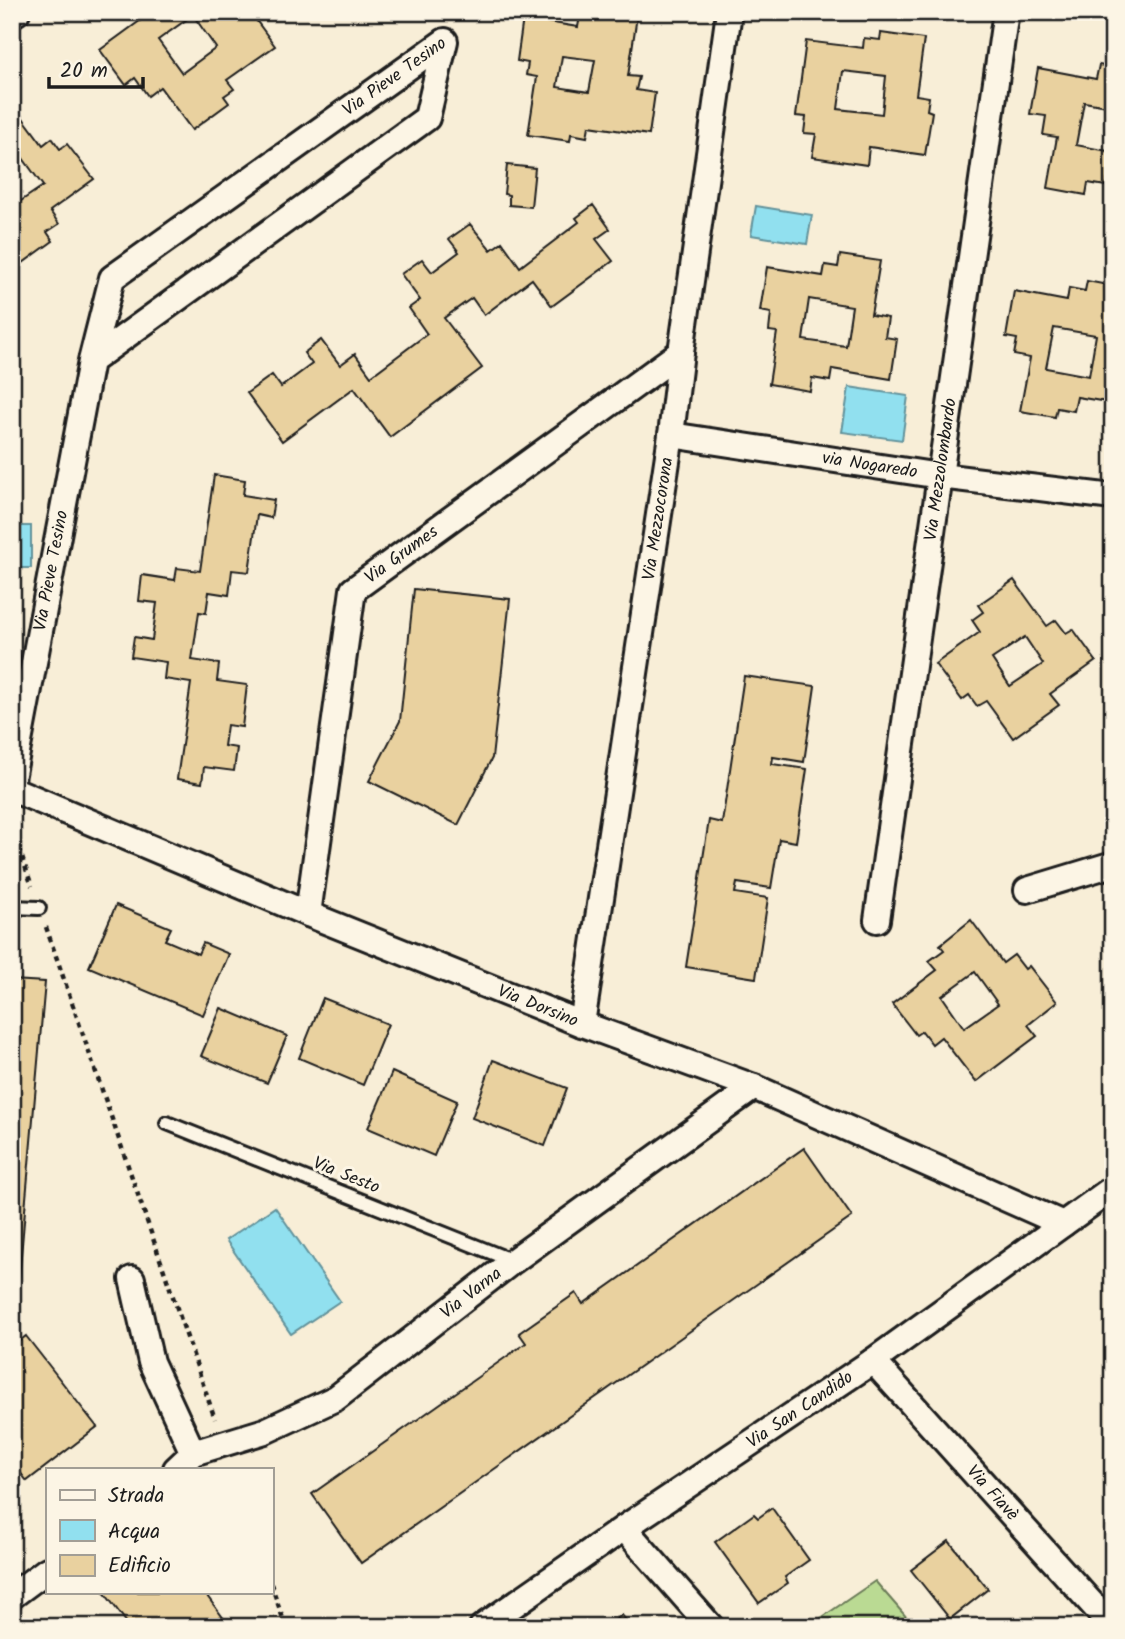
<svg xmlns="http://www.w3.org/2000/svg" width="1125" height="1639" font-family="Kalam,sans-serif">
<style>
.green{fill:#bada93;stroke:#6b7b58;stroke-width:2}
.water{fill:#91e0ef;stroke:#62929b;stroke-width:2}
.building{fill:#e9d19f;stroke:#1c1c1c;stroke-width:2;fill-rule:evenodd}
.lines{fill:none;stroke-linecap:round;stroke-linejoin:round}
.service-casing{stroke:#1c1c1c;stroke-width:18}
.minor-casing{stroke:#1c1c1c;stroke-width:30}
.path{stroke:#1c1c1c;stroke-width:4.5;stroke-dasharray:5 5;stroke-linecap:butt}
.service{stroke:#fcf5e5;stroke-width:12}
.minor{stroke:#fcf5e5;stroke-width:24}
.labels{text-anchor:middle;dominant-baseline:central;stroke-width:6;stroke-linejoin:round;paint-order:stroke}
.street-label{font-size:18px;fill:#1c1c1c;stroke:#fcf5e5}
</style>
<rect width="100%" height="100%" fill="#f8eed7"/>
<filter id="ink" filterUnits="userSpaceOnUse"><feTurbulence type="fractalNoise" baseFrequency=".0143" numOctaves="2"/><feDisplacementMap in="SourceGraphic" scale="14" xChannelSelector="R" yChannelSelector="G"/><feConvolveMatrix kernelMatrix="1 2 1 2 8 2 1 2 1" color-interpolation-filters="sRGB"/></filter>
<g filter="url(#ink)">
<path class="green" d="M875,1581L915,1627H808Z"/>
<g class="water">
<path d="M756,206L812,215L807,244L751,235Z"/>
<path d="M849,387L908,396L902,440L842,432Z"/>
<rect x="12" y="526" width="19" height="42"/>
<path d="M275,1207L340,1301L291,1334L226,1240Z"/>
</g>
<g class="building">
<path d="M152,12H250L275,46L227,80L234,89L224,96L229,103L192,130L160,87L148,96L135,78L126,85L100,50ZM193,15L216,48L182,73L158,40Z"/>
<path d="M593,12H615L637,16L628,76L639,77L636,90L655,93L649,135L589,126L587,137L571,134L570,141L528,135L537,77L526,75L528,63L517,61L523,18L578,27L580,16L593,18ZM562,56L595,60L589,92L557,87Z"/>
<path d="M881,33L924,39L916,95L929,97L927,110L932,112L925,155L869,147L867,165L812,157L816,134L804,133L806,117L796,116L806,41L863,48L864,38L880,40ZM843,71L886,76L882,114L838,109Z"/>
<path d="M1099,65L1113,68V107L1084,102L1076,145L1113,152V179L1108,178L1106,186L1088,183L1086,195L1048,188L1057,137L1043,135L1046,116L1030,114L1038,68L1096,79Z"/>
<path d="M12,103L43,145L52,138L60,149L67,144L94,179L50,211L59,224L47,232L53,241L16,268L12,262V207L43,186L17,150L12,153Z"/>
<path d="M507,165L535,168L531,207L509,205V195L504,194Z"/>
<path d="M593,205L610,229L596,239L613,261L552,306L532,279L484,315L472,298L444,318L482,368L390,437L354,388L282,441L247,393L272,375L281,387L312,364L304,353L321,340L340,365L355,354L371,376L427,334L409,308L420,300L401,274L422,259L432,272L459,252L449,239L470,224L491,250L502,242L520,267L579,222L576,218Z"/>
<path d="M840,255L880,261L871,315L888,318L885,337L897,339L891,379L832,369L830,381L812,378L810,391L769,384L777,332L769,331L771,313L760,311L767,267L823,276L825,265L838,267ZM809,299L852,306L846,346L803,340Z"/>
<path d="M1087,281L1113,286V403L1077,397L1074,411L1057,408L1055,417L1020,411L1030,358L1014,355L1017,339L1006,337L1014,291L1067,301L1069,288L1085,291ZM1054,328L1096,335L1089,376L1046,368Z"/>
<path d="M214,475L245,480L243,495L274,500L271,518L257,515L249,572L232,570L229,595L209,592L206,613L199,612L192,660L219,664L217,681L247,685L242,727L227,725L224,746L237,748L234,771L204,767L202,783L177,779L191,683L164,679L166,662L131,657L134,637L152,640L157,603L139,601L142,575L175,580L177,568L200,571Z"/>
<path d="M1014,580L1047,626L1056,620L1066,633L1073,629L1096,661L1050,694L1059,705L1013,738L986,701L977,706L969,695L962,700L935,664L980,632L972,620L983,612L978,605ZM1025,637L1043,664L1010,686L992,659Z"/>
<path d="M414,589L510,599L492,758L458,825L369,781L400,721Z"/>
<path d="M744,676L815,686L804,762L773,757L772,764L807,769L796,842L779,839L771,888L737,883L735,893L768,898L756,978L686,967L709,820L722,823Z"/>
<path d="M116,905L171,928L165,940L198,954L203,943L229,954L203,1015L89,967Z"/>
<path d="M971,920L1003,963L1014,955L1025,969L1029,966L1057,1002L1028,1025L1037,1036L976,1082L941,1037L932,1044L922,1031L916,1035L892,1004L937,970L929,961L944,950L940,945ZM975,972L998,1004L964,1028L942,996Z"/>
<path d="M12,980L45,982L15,1324H12Z"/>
<path d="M323,998L388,1024L363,1085L299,1058Z"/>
<path d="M221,1008L287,1036L267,1083L201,1056Z"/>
<path d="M493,1060L567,1088L545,1146L472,1118Z"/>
<path d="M392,1072L457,1101L434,1156L368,1128Z"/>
<path d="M804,1148L852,1217L361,1563L312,1494L526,1343L519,1333L576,1293L583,1304Z"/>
<path d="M26,1336L97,1427L27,1481L12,1462V1347Z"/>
<path d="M772,1508L809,1560L785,1577L788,1583L759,1603L715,1542L754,1514L758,1518Z"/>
<path d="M949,1541L988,1589L950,1619L911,1570Z"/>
<path d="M104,1592H204L230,1627H130Z"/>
<path d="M622,1615L631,1627H606Z"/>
</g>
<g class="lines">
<defs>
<g id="service">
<path d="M12,907L39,908"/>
<path d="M167,1123L513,1261"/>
</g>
<g id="minor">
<path d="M12,15L17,12"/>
<path id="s1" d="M671,435L940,476L1113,497"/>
<path id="s2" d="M12,779L91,361L112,278L445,41L427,118L91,361"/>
<path id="s3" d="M12,789L308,914L582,1024L754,1087L1063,1224"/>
<path d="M1027,890L1113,864"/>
<path id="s4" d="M308,914L353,590L681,352"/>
<path id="s5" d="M877,920L1005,18"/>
<path id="s6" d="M582,1024L671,435L681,352L729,12"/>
<path d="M132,1279L151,1362L193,1453"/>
<path id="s7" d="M873,1361L1113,1627"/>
<path id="s8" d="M176,1469L193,1453L265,1431L336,1398L513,1261L754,1087"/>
<path d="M624,1528L711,1627"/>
<path d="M12,1596L47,1570"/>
<path id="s9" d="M482,1627L624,1528L873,1361L1113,1188"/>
</g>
</defs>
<use href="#service" class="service-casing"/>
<use href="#minor" class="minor-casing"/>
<g class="path">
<path d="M12,829L32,886"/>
<path d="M46,927L215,1419"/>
<path d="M271,1584L286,1627"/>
</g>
<use href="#service" class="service"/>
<use href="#minor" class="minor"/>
</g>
</g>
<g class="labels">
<g class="street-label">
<text stroke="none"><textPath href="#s2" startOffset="858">Via Pieve Tesino</textPath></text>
<text stroke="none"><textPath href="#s1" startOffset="201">via Nogaredo</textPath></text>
<text stroke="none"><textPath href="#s5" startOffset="455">Via Mezzolombardo</textPath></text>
<text stroke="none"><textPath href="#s6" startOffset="511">Via Mezzocorona</textPath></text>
<text stroke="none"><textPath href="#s4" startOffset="387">Via Grumes</textPath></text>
<text stroke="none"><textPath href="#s2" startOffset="212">Via Pieve Tesino</textPath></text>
<text stroke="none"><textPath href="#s3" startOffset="569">Via Dorsino</textPath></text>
<text transform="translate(346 1176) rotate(22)">Via Sesto</text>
<text stroke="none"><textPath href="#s8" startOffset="348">Via Varna</textPath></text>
<text stroke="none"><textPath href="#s9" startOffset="385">Via San Candido</textPath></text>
<text stroke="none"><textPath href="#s7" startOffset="178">Via Fiavè</textPath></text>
</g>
</g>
<rect width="1125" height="1639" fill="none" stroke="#fcf5e5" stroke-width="42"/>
<rect x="21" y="21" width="1083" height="1597" fill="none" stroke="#1c1c1c" stroke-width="2.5" filter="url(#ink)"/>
<rect x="46" y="1468" width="228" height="126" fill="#fcf5e5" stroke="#a29e95" stroke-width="2"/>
<rect x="60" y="1490" width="35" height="10" fill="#fcf5e5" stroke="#a29e95" stroke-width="2"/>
<text x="108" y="1502" font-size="21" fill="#1c1c1c">Strada</text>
<rect x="60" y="1520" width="35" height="21" fill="#91e0ef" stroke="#a29e95" stroke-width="2"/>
<text x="108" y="1538" font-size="21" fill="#1c1c1c">Acqua</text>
<rect x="60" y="1555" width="35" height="21" fill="#e9d19f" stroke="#a29e95" stroke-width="2"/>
<text x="108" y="1572" font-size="21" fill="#1c1c1c">Edificio</text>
<path d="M49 77v10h94v-10" fill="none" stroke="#1c1c1c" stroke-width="3.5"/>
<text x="60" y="77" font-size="21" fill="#1c1c1c" stroke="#fcf5e5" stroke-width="5" paint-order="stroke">20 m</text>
</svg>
